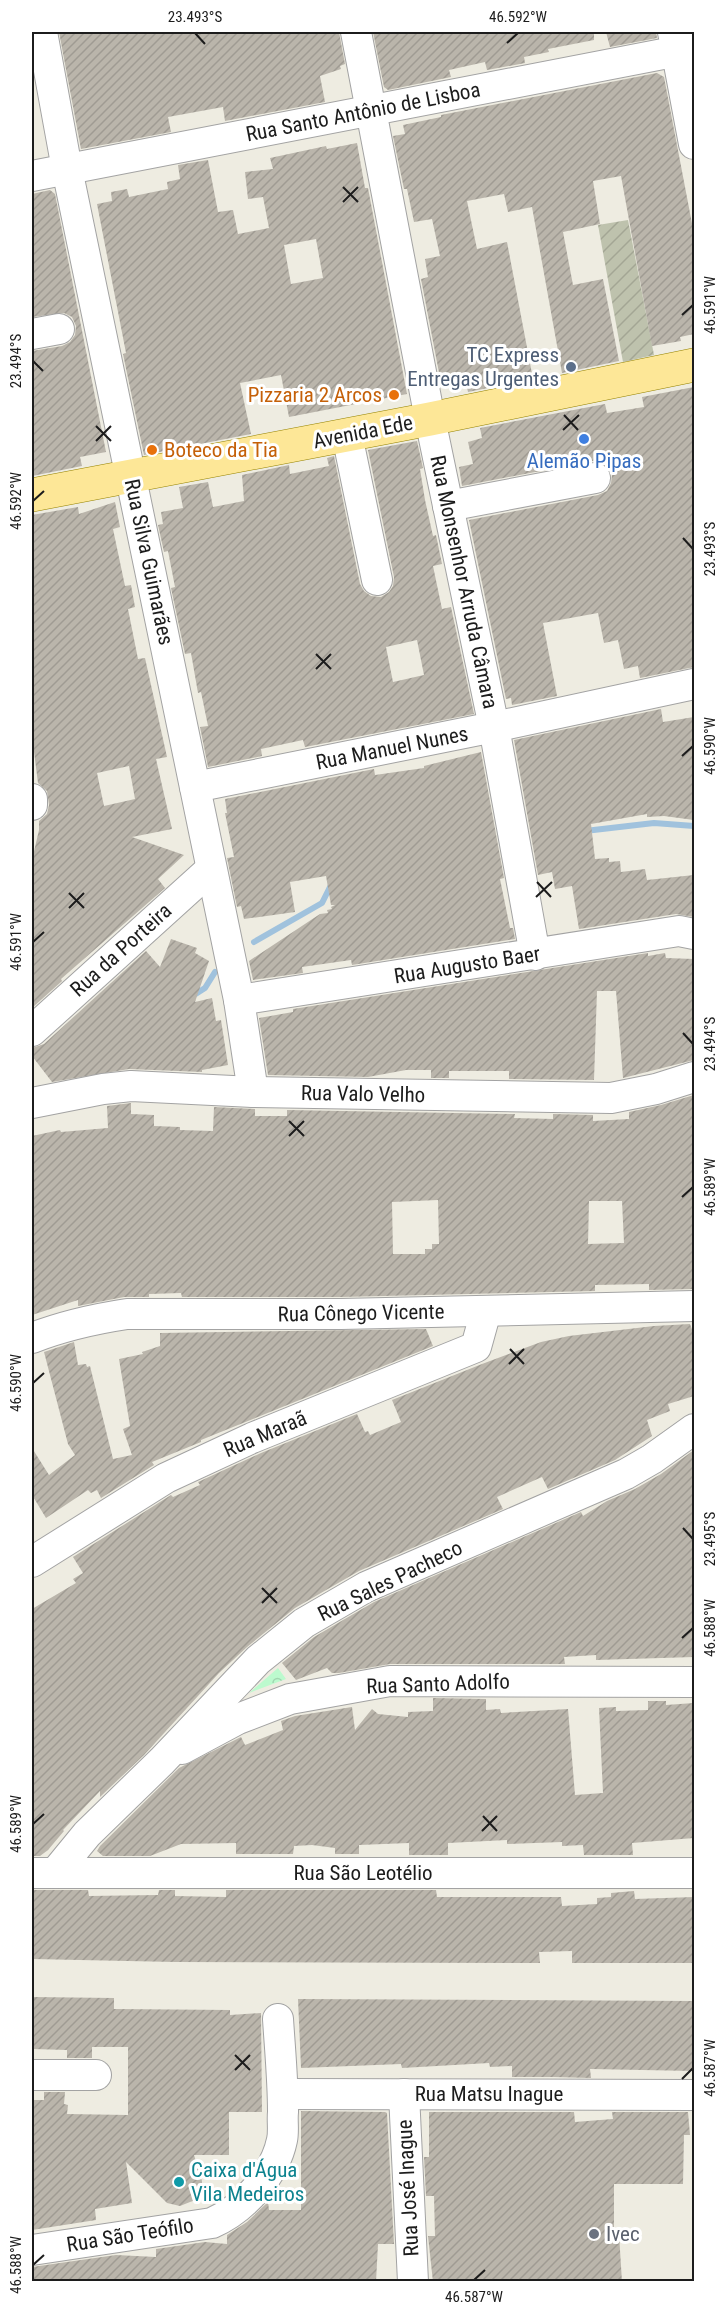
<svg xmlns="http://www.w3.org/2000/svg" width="726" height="2313" font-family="'Roboto Condensed',sans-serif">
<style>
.construction{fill:url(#construction-furrows)}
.park{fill:url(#park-crowns)}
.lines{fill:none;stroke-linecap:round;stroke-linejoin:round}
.stream{stroke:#a0c2dd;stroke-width:6}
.building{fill:url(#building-hatch);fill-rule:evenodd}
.minor-casing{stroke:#a3a3a3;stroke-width:32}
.major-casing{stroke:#948200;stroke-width:34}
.minor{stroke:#fff;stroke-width:30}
.major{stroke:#fde797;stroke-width:33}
.ticks{fill:none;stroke:#1c1c1c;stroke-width:2}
.service-dot{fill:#5c6f8a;stroke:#fff;stroke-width:2}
.food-dot{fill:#e8710a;stroke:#fff;stroke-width:2}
.shop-dot{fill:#3f7fe0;stroke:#fff;stroke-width:2}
.culture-dot{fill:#0f9aa8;stroke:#fff;stroke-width:2}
.worship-dot{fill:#6b7280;stroke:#fff;stroke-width:2}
.labels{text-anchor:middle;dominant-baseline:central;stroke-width:6;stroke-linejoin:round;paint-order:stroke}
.street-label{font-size:21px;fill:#1c1c1c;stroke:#fff}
.service-label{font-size:21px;fill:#4e5e75;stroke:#fff;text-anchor:end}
.food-label{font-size:21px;fill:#c56008;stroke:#fff;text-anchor:end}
.shop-label{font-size:21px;fill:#366cbe;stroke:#fff}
.culture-label{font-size:21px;fill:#0d838f;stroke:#fff;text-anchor:start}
.worship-label{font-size:21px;fill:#5b616d;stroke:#fff;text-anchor:start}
.neatline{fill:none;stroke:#1c1c1c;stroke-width:2}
.ticks-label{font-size:15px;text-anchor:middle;fill:#1c1c1c}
</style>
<defs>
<pattern id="construction-furrows" width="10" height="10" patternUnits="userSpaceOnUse" patternTransform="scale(1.5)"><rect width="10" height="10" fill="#bec2ad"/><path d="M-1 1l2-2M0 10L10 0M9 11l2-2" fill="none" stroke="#a3a694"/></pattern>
<pattern id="park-crowns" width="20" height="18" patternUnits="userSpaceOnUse" patternTransform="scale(1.5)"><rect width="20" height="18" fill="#bcface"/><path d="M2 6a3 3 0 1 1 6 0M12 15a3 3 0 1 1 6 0" fill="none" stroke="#a1d6b0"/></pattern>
<pattern id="building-hatch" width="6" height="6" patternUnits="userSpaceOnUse" patternTransform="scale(1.5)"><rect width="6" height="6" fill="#bab5ab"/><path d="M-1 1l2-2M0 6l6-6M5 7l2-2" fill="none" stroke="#9f9b93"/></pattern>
</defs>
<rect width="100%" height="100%" fill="#eeece1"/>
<path class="construction" d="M628,220L654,355L623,362L598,225Z"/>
<path class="park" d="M278,1668L286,1679L249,1693Z"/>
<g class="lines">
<g class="stream">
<path d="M585,831L654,823L694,826"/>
<path d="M254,942L322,903L331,885"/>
<path d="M194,995L205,988L215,972"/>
</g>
</g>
<g class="building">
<path d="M59,32H339L345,64L340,66L341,69L320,76L325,102L225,121L223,107L168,117L171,132L81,149Z"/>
<path d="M373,32H594V40L548,49L549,52L524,57L525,63L487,70L485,62L449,70L451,77L388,90L384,87Z"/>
<path d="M606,32H656L657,38L610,47Z"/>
<path d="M657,73L664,77L694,234V334L680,337L681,341L652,346L621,176L593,181L600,224L563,232L573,285L603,279L619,361L562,373L532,207L508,212L504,194L467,201L477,249L507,242L533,379L468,392L465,378L441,383L421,279L428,277L425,259L440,256L432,219L414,222L407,189H404L393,136L405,134L403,125L441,117V115Z"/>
<path d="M357,143L365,188H368L407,394L289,417L281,375L240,383L251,434L144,455L123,354L126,353L97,204L112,201L111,192L127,189L129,197L168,189L167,182L180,179L178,165L208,160L218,212L233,210L238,234L269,228L263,197L248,199L245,172L273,169L270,158L326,146L327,149ZM316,239L323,278L291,284L284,245Z"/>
<path d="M50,190L55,194L106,452L80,457L82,466L32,476V351L62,346L70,342L75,335L76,326L72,317L64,313L32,317V194Z"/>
<path d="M694,387V667L640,678L638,666L624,669L618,640L604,643L598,613L543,623L557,696L512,705L511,698L506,699L469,520L598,495L607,491L611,483L612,475L608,466L600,462L592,461L462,486L459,467L473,464L468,442L482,438L480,428L605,404L607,413L644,407L642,397Z"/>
<path d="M417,441L423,468L420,469L425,500L433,536L436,535L442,564L433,566L442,609L451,607L474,714L305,747L303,740L261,749L262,756L208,767L200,727L208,726L201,692L198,693L191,653L185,654L171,588L175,587L168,551L164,552L158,525L163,524L161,512L183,508L179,487L208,482L213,507L244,501L242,475L289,465L290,474L329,466L327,458L334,456L360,584L364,591L371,596L381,597L389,592L393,586L394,577L368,450ZM417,640L424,675L393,682L386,647Z"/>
<path d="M115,502L120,527L113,529L125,586L131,585L135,607L128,609L138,659L145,658L167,757L156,759L172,829L132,837L184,855L158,879L165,888L61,979L62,981L32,1008V860L39,830V821L47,814L49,805L47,791L38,783L32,736V515L78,507L79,514ZM129,766L135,799L104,806L97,773Z"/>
<path d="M661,709L663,722L694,717V820L664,816L647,817V814L591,824L595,859L609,858V862L620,861L621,872L645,869L647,880L694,875V917L676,914L579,929L572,886L555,889L552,872L538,875L514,740Z"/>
<path d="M481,752L504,878L500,879L510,928H513L515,939L352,965L351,960L302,967L303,973L253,980L249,961L320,914L328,913L327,910L332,909L331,907L335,905H331L326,876L290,882L295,912L244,919L241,906L237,907L227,858L234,857L225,813H227L225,799L374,769L375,775L424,768V766Z"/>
<path d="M171,939L197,948L195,953L209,961L195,1002L212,998L216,1021L221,1020L228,1065L202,1070V1072L129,1069L52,1082L32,1056V1048L44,1044L146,951L160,967Z"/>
<path d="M648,953V956L665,953L666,958L694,959V1060L623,1078L616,991H597L594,1080L509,1079V1071H449V1078H431V1070H406L368,1077L268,1075L259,1018L293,1012V1009Z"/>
<path d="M694,1095V1289L649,1290V1284L595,1285V1291L341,1297H182L181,1293L149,1294V1297H124L78,1306V1300L32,1315V1136L60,1130L61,1132L108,1128L107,1106L131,1103V1114L154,1115V1126L180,1127V1130L213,1131L214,1107L255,1109V1116H287V1110L515,1114L514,1118L553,1119V1114L593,1115V1121L629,1119V1112L661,1105ZM438,1200L439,1244H432V1249H425V1254H393L392,1202ZM589,1201H622L624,1243L588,1244Z"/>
<path d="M690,1324L694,1335V1396L668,1404L670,1411L647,1420L652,1436L615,1460L548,1489L542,1477L497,1497L503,1509L359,1571L295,1608L247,1647L219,1673L144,1755L100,1797V1791L63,1830L64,1831L48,1850L40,1856H32V1609L76,1583L73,1579L83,1573L73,1557L171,1495L173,1497L200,1485L198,1482L261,1453L357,1414L365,1432L368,1431L370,1435L401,1422L392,1400L482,1364L541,1342L569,1336L654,1326Z"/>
<path d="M426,1329L433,1346L201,1440V1442L152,1462L154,1465L101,1498L97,1490L91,1493L88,1490L46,1518L32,1495V1448L49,1475L75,1455L68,1444L44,1352L74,1342L78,1365L86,1364L87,1367L90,1366L113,1459L132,1455L123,1429L130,1426L119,1359L143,1354L142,1352L160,1346V1333Z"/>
<path d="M694,1450V1657L596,1660V1655L564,1657L565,1664H390L339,1673H332L327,1668L296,1680L282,1663L314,1637L374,1602L581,1512L583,1516L607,1501L635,1489L661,1474Z"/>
<path d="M433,1698L486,1699V1710L500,1709L501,1713L568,1709L575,1795L603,1793L599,1708L616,1707V1711L648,1710V1701H666V1705L694,1703V1838L632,1843L633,1855H584L583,1845L562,1846V1842L507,1844V1840L448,1843V1855H409V1843L359,1845V1854H335V1848L312,1845L294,1846L293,1854H236V1843L181,1844L150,1856H103L97,1851L100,1846L179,1768L241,1737L245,1745L283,1730L281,1721L295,1716L352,1707L355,1730L372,1709L378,1714L408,1717V1712L433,1711Z"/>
<path d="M32,1890H88L89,1896L158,1895L159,1890H175V1896L226,1897V1890H436L437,1897H561L562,1906L597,1904V1898L611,1897V1893L634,1891L635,1899L694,1897V1963H572V1951L539,1952L540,1963L175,1962L32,1959Z"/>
<path d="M32,1997L114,1998V2009L230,2010V2015L261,2013L262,2112H229V2155H194L202,2181L201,2190L195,2200L180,2206L167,2203L126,2162L132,2203L95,2209L96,2220L32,2230V2100H44V2092H65L64,2104L68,2105L67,2114L128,2115V2047H92V2058H67V2050L32,2049Z"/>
<path d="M298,1999L694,2001V2071L590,2069L591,2078L554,2077H512V2066L490,2067L489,2063L402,2068L401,2064L301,2068Z"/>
<path d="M301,2111L385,2112L387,2113L394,2244H378L376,2282H32V2267L116,2255L156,2257V2249L205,2242L227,2244V2235L247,2222L268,2202L269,2210H301Z"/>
<path d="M429,2112H574L575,2122L613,2119L612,2112H688L690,2135H684L683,2184H614V2234H619L622,2282H433L428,2236H435L434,2196H426L424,2157H429Z"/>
</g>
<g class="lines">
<defs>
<g id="minor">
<path d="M42,32L67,169L239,1000L253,1092"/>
<path d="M356,32L430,419L494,727L535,955"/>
<path d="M673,32L694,144"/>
<path d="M32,176L694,48"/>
<path d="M32,334L59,329"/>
<path d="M347,435L377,580"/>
<path d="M448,506L595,478"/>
<path d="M195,787L494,727L694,684"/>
<path d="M32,799V805"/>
<path d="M239,1000L679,931L694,934"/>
<path d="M32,1031L211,869"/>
<path d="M32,1103L103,1089L131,1086L253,1092L611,1098L656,1089L694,1077"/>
<path d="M32,1338C63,1326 94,1319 127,1314H341L694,1306"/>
<path d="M32,1562L166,1478L252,1438L476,1347L486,1311"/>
<path d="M182,1749L238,1719L290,1699L390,1681L694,1682"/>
<path d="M32,1873H694"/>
<path d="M55,1873L87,1834L162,1761L258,1660L304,1623L366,1587L626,1474L652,1459L694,1429"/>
<path d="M32,2075H96"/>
<path d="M283,2094L694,2095"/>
<path d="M404,2094L413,2282"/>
<path d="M32,2250L212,2223C244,2209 275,2174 282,2140C284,2131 282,2121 283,2112C283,2081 280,2050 278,2019"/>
</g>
<path id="major" d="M32,495L430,419L694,365"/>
</defs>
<use href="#minor" class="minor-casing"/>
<use href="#major" class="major-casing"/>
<use href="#minor" class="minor"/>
<use href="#major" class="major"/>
</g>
<path class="ticks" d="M195,33L205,44M507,43L518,33M343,187L358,202M343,202L358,187M682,315L693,305M33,361L43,371M564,415L578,430M96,426L111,441M563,430L579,415M96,441L111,426M33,501L44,491M683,538L693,549M316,654L331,669M316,669L331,654M682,756L693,746M537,882L551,897M69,893L84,908M536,897L552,882M69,908L84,893M33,942L44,932M683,1033L693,1044M289,1121L304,1136M289,1136L304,1121M682,1197L693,1187M510,1349L524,1364M509,1364L524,1349M33,1383L44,1373M683,1528L693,1539M262,1588L277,1603M262,1603L277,1588M682,1638L693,1628M483,1816L497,1831M33,1824L44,1814M482,1831L497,1816M235,2055L250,2070M235,2070L250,2055M682,2079L693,2068M33,2265L44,2255M474,2280L485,2270"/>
<circle class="service-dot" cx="571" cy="367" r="6"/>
<g class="food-dot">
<circle cx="394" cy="395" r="6"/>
<circle cx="152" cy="450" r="6"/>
</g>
<circle class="shop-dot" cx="584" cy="439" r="6"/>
<circle class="culture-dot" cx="179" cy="2182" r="6"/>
<circle class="worship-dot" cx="594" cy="2234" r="6"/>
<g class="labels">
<g class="street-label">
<text transform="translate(363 112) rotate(-11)">Rua Santo Antônio de Lisboa</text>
<text transform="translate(363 432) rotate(-11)">Avenida Ede</text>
<text transform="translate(149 562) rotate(78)">Rua Silva Guimarães</text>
<text transform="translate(464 582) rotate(78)">Rua Monsenhor Arruda Câmara</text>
<text transform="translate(392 748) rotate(-11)">Rua Manuel Nunes</text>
<text transform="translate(121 950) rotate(-42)">Rua da Porteira</text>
<text transform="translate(467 965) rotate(-9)">Rua Augusto Baer</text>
<text transform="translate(363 1094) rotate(1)">Rua Valo Velho</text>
<text transform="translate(361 1313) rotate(-1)">Rua Cônego Vicente</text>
<text transform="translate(265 1434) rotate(-23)">Rua Maraã</text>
<text transform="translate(390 1581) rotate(-26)">Rua Sales Pacheco</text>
<text transform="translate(438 1684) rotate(-2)">Rua Santo Adolfo</text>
<text x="363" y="1873">Rua São Leotélio</text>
<text x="489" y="2094">Rua Matsu Inague</text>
<text transform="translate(408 2188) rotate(-93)">Rua José Inague</text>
<text transform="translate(130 2235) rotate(-9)">Rua São Teófilo</text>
</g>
<g class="service-label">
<text x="559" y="355">TC Express<tspan x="559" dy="24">Entregas Urgentes</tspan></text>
</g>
<g class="food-label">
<text x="382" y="395">Pizzaria 2 Arcos</text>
<text x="164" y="450" text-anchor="start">Boteco da Tia</text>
</g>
<g class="shop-label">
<text x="584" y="461">Alemão Pipas</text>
</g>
<g class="culture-label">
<text x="191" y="2170">Caixa d'Água<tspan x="191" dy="24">Vila Medeiros</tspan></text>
</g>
<g class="worship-label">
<text x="606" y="2234">Ivec</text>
</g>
</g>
<rect width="726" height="2313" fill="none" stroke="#ffffff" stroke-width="66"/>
<rect x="33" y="33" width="660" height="2247" class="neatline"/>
<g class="ticks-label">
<text x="195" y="22">23.493°S</text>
<text x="518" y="22">46.592°W</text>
<text transform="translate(710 305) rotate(-90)" y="5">46.591°W</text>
<text transform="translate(16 361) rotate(-90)" y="5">23.494°S</text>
<text transform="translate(16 501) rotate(-90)" y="5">46.592°W</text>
<text transform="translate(710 549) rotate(-90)" y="5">23.493°S</text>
<text transform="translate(710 746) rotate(-90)" y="5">46.590°W</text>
<text transform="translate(16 942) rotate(-90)" y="5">46.591°W</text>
<text transform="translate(710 1044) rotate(-90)" y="5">23.494°S</text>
<text transform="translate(710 1187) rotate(-90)" y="5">46.589°W</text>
<text transform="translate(16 1383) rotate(-90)" y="5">46.590°W</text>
<text transform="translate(710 1539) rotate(-90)" y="5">23.495°S</text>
<text transform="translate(710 1628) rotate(-90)" y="5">46.588°W</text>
<text transform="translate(16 1824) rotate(-90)" y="5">46.589°W</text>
<text transform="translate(710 2068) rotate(-90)" y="5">46.587°W</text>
<text transform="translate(16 2265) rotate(-90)" y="5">46.588°W</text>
<text x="474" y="2302">46.587°W</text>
</g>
</svg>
